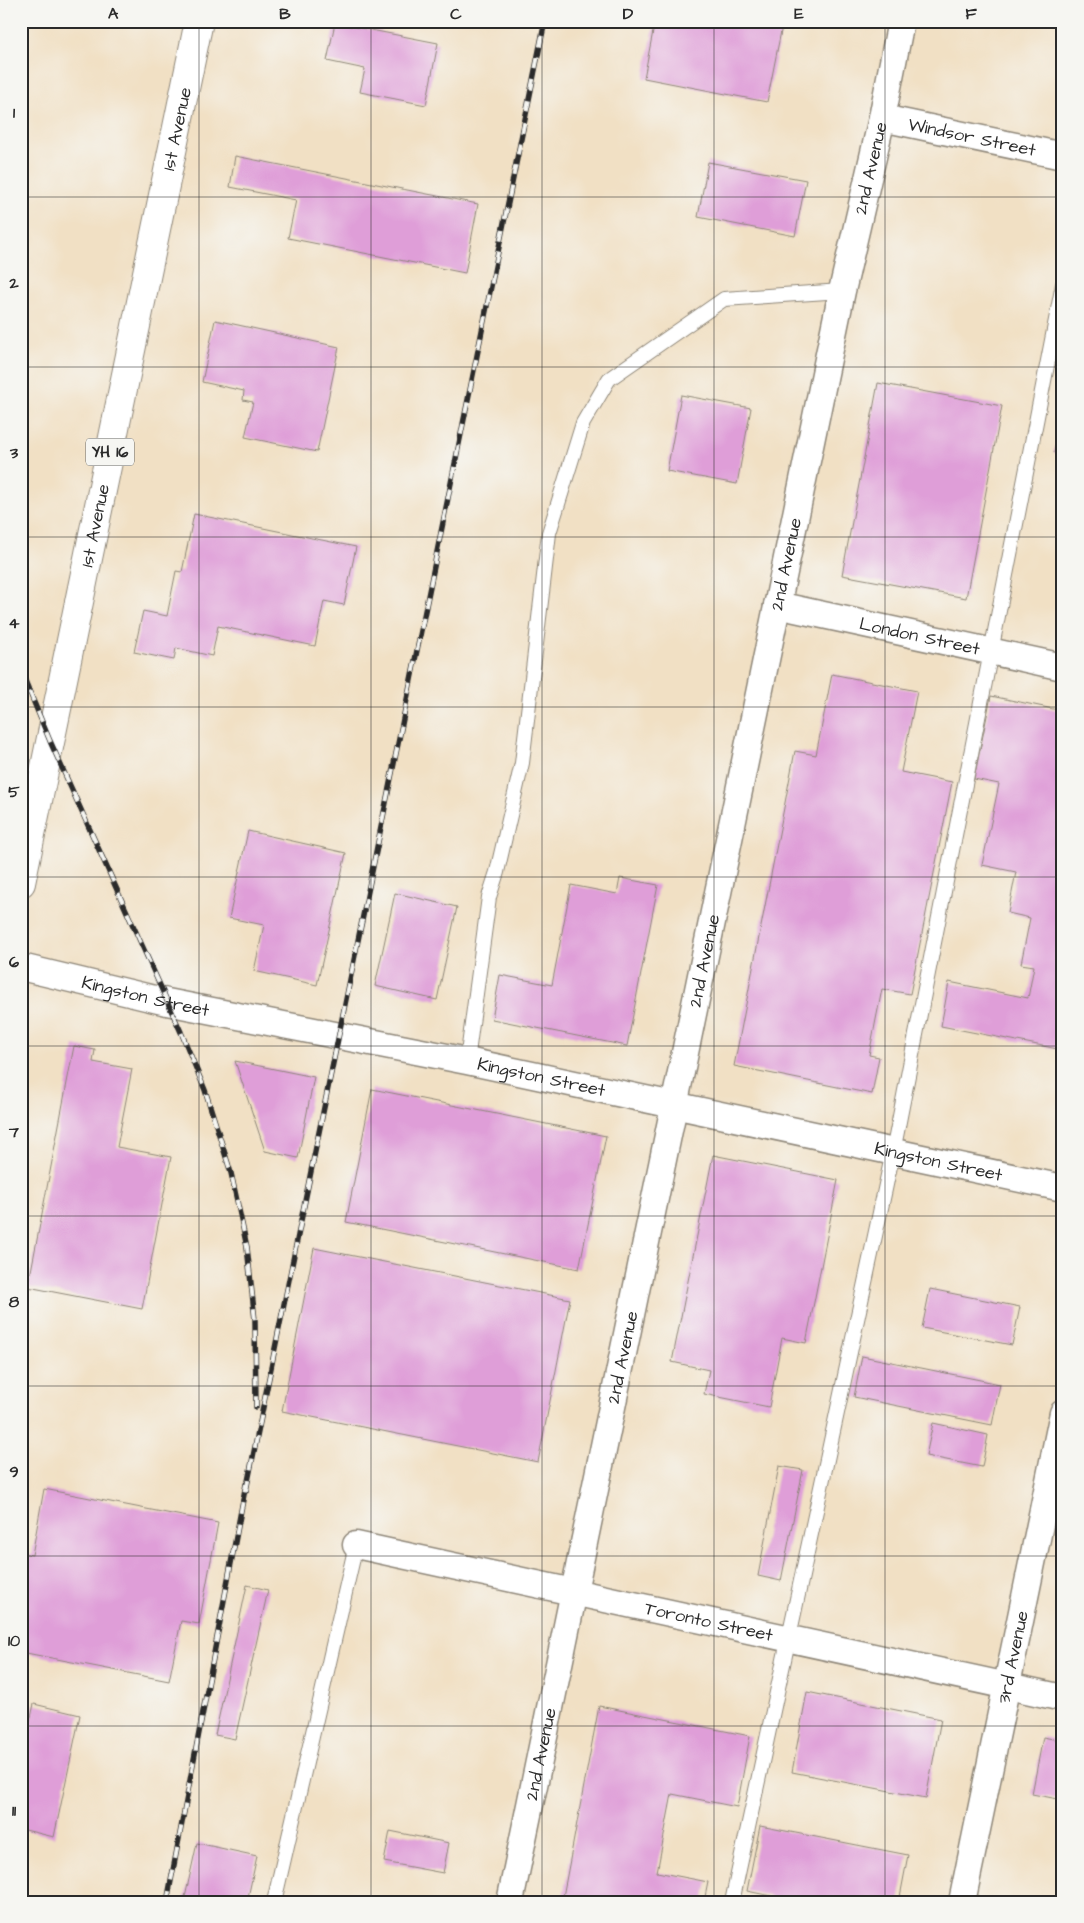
<svg xmlns="http://www.w3.org/2000/svg" width="1084" height="1923" font-family="'Architects Daughter',sans-serif">
<style>
.building{fill:#df9ed8}
.lines{fill:none;stroke-linecap:round;stroke-linejoin:round}
.lane-casing{stroke:#8e8678;stroke-width:16}
.street-casing{stroke:#8e8678;stroke-width:29}
.highway-casing{stroke:#8e8678;stroke-width:30}
.lane{stroke:#fff;stroke-width:14}
.street{stroke:#fff;stroke-width:26}
.highway{stroke:#fff;stroke-width:28}
.rail-casing{stroke:#2b2b2b;stroke-width:5.5}
.rail{stroke:#f6f6f2;stroke-width:4;stroke-dasharray:11;stroke-linecap:butt}
.grid{fill:none;stroke:#2b2b2b;stroke-width:1;stroke-opacity:0.55}
.labels{text-anchor:middle;dominant-baseline:central;stroke-width:4;stroke-linejoin:round;paint-order:stroke}
.shield{fill:#f6f6f2;stroke:#686867;stroke-width:1}
.shield-label{font-size:16px;font-weight:bold;fill:#2b2b2b}
.street-label{font-size:18px;fill:#2b2b2b;stroke:#f6f6f2}
.neatline{fill:none;stroke:#2b2b2b;stroke-width:2}
.grid-label{font-size:16px;text-anchor:middle;font-weight:bold;fill:#2b2b2b}
</style>
<rect width="100%" height="100%" fill="#f6f6f2"/>
<filter id="ink" filterUnits="userSpaceOnUse"><feTurbulence type="fractalNoise" baseFrequency=".02" numOctaves="2"/><feDisplacementMap in="SourceGraphic" scale="10" xChannelSelector="R" yChannelSelector="G"/><feConvolveMatrix kernelMatrix="1 2 1 2 8 2 1 2 1" color-interpolation-filters="sRGB"/></filter>
<filter id="wash" filterUnits="userSpaceOnUse"><feTurbulence type="fractalNoise" baseFrequency=".0096" numOctaves="4" result="noise"/><feDisplacementMap in="SourceGraphic" scale="20" xChannelSelector="R" yChannelSelector="G"/><feGaussianBlur stdDeviation="1.12" result="paint"/><feColorMatrix in="noise" values="0 0 0 0 0 0 0 0 0 0 0 0 0 0 0 0 0 1.4 0 .05"/><feComposite in="paint" operator="in"/></filter>
<g filter="url(#wash)">
<rect width="100%" height="100%" fill="#f1e0c4"/>
<g id="blocks">
<g class="building">
<path d="M655,21H783L767,102L644,78Z"/>
<path d="M335,23L438,43L426,105L360,92L365,69L327,61Z"/>
<path d="M235,156L478,204L465,273L288,238L296,200L230,187Z"/>
<path d="M708,162L806,180L795,236L698,217Z"/>
<path d="M215,320L339,347L317,452L245,437L253,402L243,400L244,391L202,382Z"/>
<path d="M878,383L1002,406L966,598L842,575Z"/>
<path d="M681,395L751,408L737,484L667,471Z"/>
<path d="M1059,425L1063,426V455L1054,453Z"/>
<path d="M194,514L356,547L344,605L324,601L315,646L218,626L212,656L176,648L174,660L134,652L143,611L167,616L176,571L182,572Z"/>
<path d="M832,674L917,691L901,772L952,782L910,994L882,989L869,1055L879,1057L872,1094L734,1066L795,751L816,755Z"/>
<path d="M991,696L1063,711V1050L941,1026L949,982L1028,998L1034,966L1021,964L1030,918L1008,913L1016,872L982,865L999,784L974,779Z"/>
<path d="M248,831L346,853L317,985L254,971L264,925L229,918Z"/>
<path d="M620,878L658,885L627,1046L492,1019L500,975L552,985L571,885L617,894Z"/>
<path d="M395,893L457,907L437,1000L375,986Z"/>
<path d="M74,1046L95,1050L93,1062L132,1069L117,1147L171,1157L142,1309L28,1287Z"/>
<path d="M235,1061L314,1077L298,1158L265,1151Z"/>
<path d="M372,1089L606,1136L579,1269L346,1222Z"/>
<path d="M713,1155L838,1180L806,1343L782,1338L769,1407L704,1394L709,1370L672,1362Z"/>
<path d="M314,1248L570,1299L538,1462L282,1411Z"/>
<path d="M930,1289L1020,1307L1012,1345L922,1328Z"/>
<path d="M862,1356L1000,1384L992,1425L854,1397Z"/>
<path d="M933,1423L988,1435L982,1467L926,1456Z"/>
<path d="M779,1466L803,1470L781,1581L758,1576Z"/>
<path d="M44,1489L218,1523L199,1624L181,1621L169,1681L21,1652V1608L23,1599H21V1553L32,1555Z"/>
<path d="M247,1585L268,1590L235,1739L215,1735Z"/>
<path d="M807,1692L941,1719L926,1798L792,1772Z"/>
<path d="M34,1704L80,1715L54,1837L21,1829V1761Z"/>
<path d="M599,1706L750,1736L737,1807L672,1794L657,1872L708,1882L704,1902H562Z"/>
<path d="M1043,1737L1063,1741V1800L1032,1794Z"/>
<path d="M760,1826L908,1855L899,1902H770L771,1896L747,1891Z"/>
<path d="M390,1831L449,1843L443,1873L384,1862Z"/>
<path d="M197,1843L257,1856L247,1902H184Z"/>
</g>
</g>
</g>
<g filter="url(#ink)">
<use href="#blocks" fill-opacity="0" stroke="#8e8678" stroke-width="1"/>
<g class="lines">
<defs>
<g id="lane">
<path d="M467,1061L489,897L497,872L522,763L549,533L583,423L609,379L724,299L842,291"/>
<path d="M274,1902L356,1545"/>
<path d="M732,1902L893,1152L1063,284"/>
</g>
<g id="street">
<path id="s1" d="M882,118L1063,156"/>
<path id="s2" d="M777,605L1063,667"/>
<path id="s3" d="M21,967L167,1002L467,1061L1063,1188"/>
<path id="s4" d="M356,1545L1063,1698"/>
<path id="s5" d="M510,1902L842,291L882,118L901,21"/>
<path id="s6" d="M962,1902L1063,1413"/>
</g>
<g id="highway">
<path id="s7" d="M21,883L199,21"/>
</g>
</defs>
<use href="#lane" class="lane-casing"/>
<use href="#street" class="street-casing"/>
<use href="#highway" class="highway-casing"/>
<use href="#lane" class="lane"/>
<use href="#street" class="street"/>
<use href="#highway" class="highway"/>
<defs>
<g id="rail">
<path d="M21,671L50,741L181,1032L205,1090L231,1173L247,1247L255,1320L256,1407"/>
<path d="M246,1491L545,21"/>
<path d="M167,1902L246,1484"/>
</g>
</defs>
<use href="#rail" class="rail-casing"/>
<use href="#rail" class="rail"/>
</g>
</g>
<path class="grid" d="M199,21V1902M371,21V1902M542,21V1902M714,21V1902M885,21V1902M21,197H1063M21,367H1063M21,537H1063M21,707H1063M21,877H1063M21,1046H1063M21,1216H1063M21,1386H1063M21,1556H1063M21,1726H1063"/>
<g class="labels">
<rect class="shield" x="86" y="438.5" width="48" height="27" rx="4"/>
<g class="shield-label">
<text x="110" y="452">YH 16</text>
</g>
<g class="street-label">
<text stroke="none"><textPath href="#s7" startOffset="770">1st Avenue</textPath></text>
<text stroke="none"><textPath href="#s1" startOffset="92">Windsor Street</textPath></text>
<text stroke="none"><textPath href="#s5" startOffset="1771">2nd Avenue</textPath></text>
<text stroke="none"><textPath href="#s7" startOffset="365">1st Avenue</textPath></text>
<text stroke="none"><textPath href="#s5" startOffset="1366">2nd Avenue</textPath></text>
<text stroke="none"><textPath href="#s2" startOffset="146">London Street</textPath></text>
<text stroke="none"><textPath href="#s5" startOffset="961">2nd Avenue</textPath></text>
<text stroke="none"><textPath href="#s3" startOffset="128">Kingston Street</textPath></text>
<text stroke="none"><textPath href="#s3" startOffset="532">Kingston Street</textPath></text>
<text stroke="none"><textPath href="#s3" startOffset="938">Kingston Street</textPath></text>
<text stroke="none"><textPath href="#s5" startOffset="556">2nd Avenue</textPath></text>
<text stroke="none"><textPath href="#s4" startOffset="361">Toronto Street</textPath></text>
<text stroke="none"><textPath href="#s6" startOffset="250">3rd Avenue</textPath></text>
<text stroke="none"><textPath href="#s5" startOffset="151">2nd Avenue</textPath></text>
</g>
</g>
<rect width="1084" height="1923" fill="none" stroke="#f6f6f2" stroke-width="55"/>
<rect x="28" y="28" width="1028" height="1868" class="neatline"/>
<g class="grid-label">
<text x="113" y="19">A</text>
<text x="285" y="19">B</text>
<text x="456" y="19">C</text>
<text x="628" y="19">D</text>
<text x="799" y="19">E</text>
<text x="971" y="19">F</text>
<text x="14" y="118">1</text>
<text x="14" y="288">2</text>
<text x="14" y="458">3</text>
<text x="14" y="628">4</text>
<text x="14" y="797">5</text>
<text x="14" y="967">6</text>
<text x="14" y="1137">7</text>
<text x="14" y="1307">8</text>
<text x="14" y="1477">9</text>
<text x="14" y="1646">10</text>
<text x="14" y="1816">11</text>
</g>
</svg>
